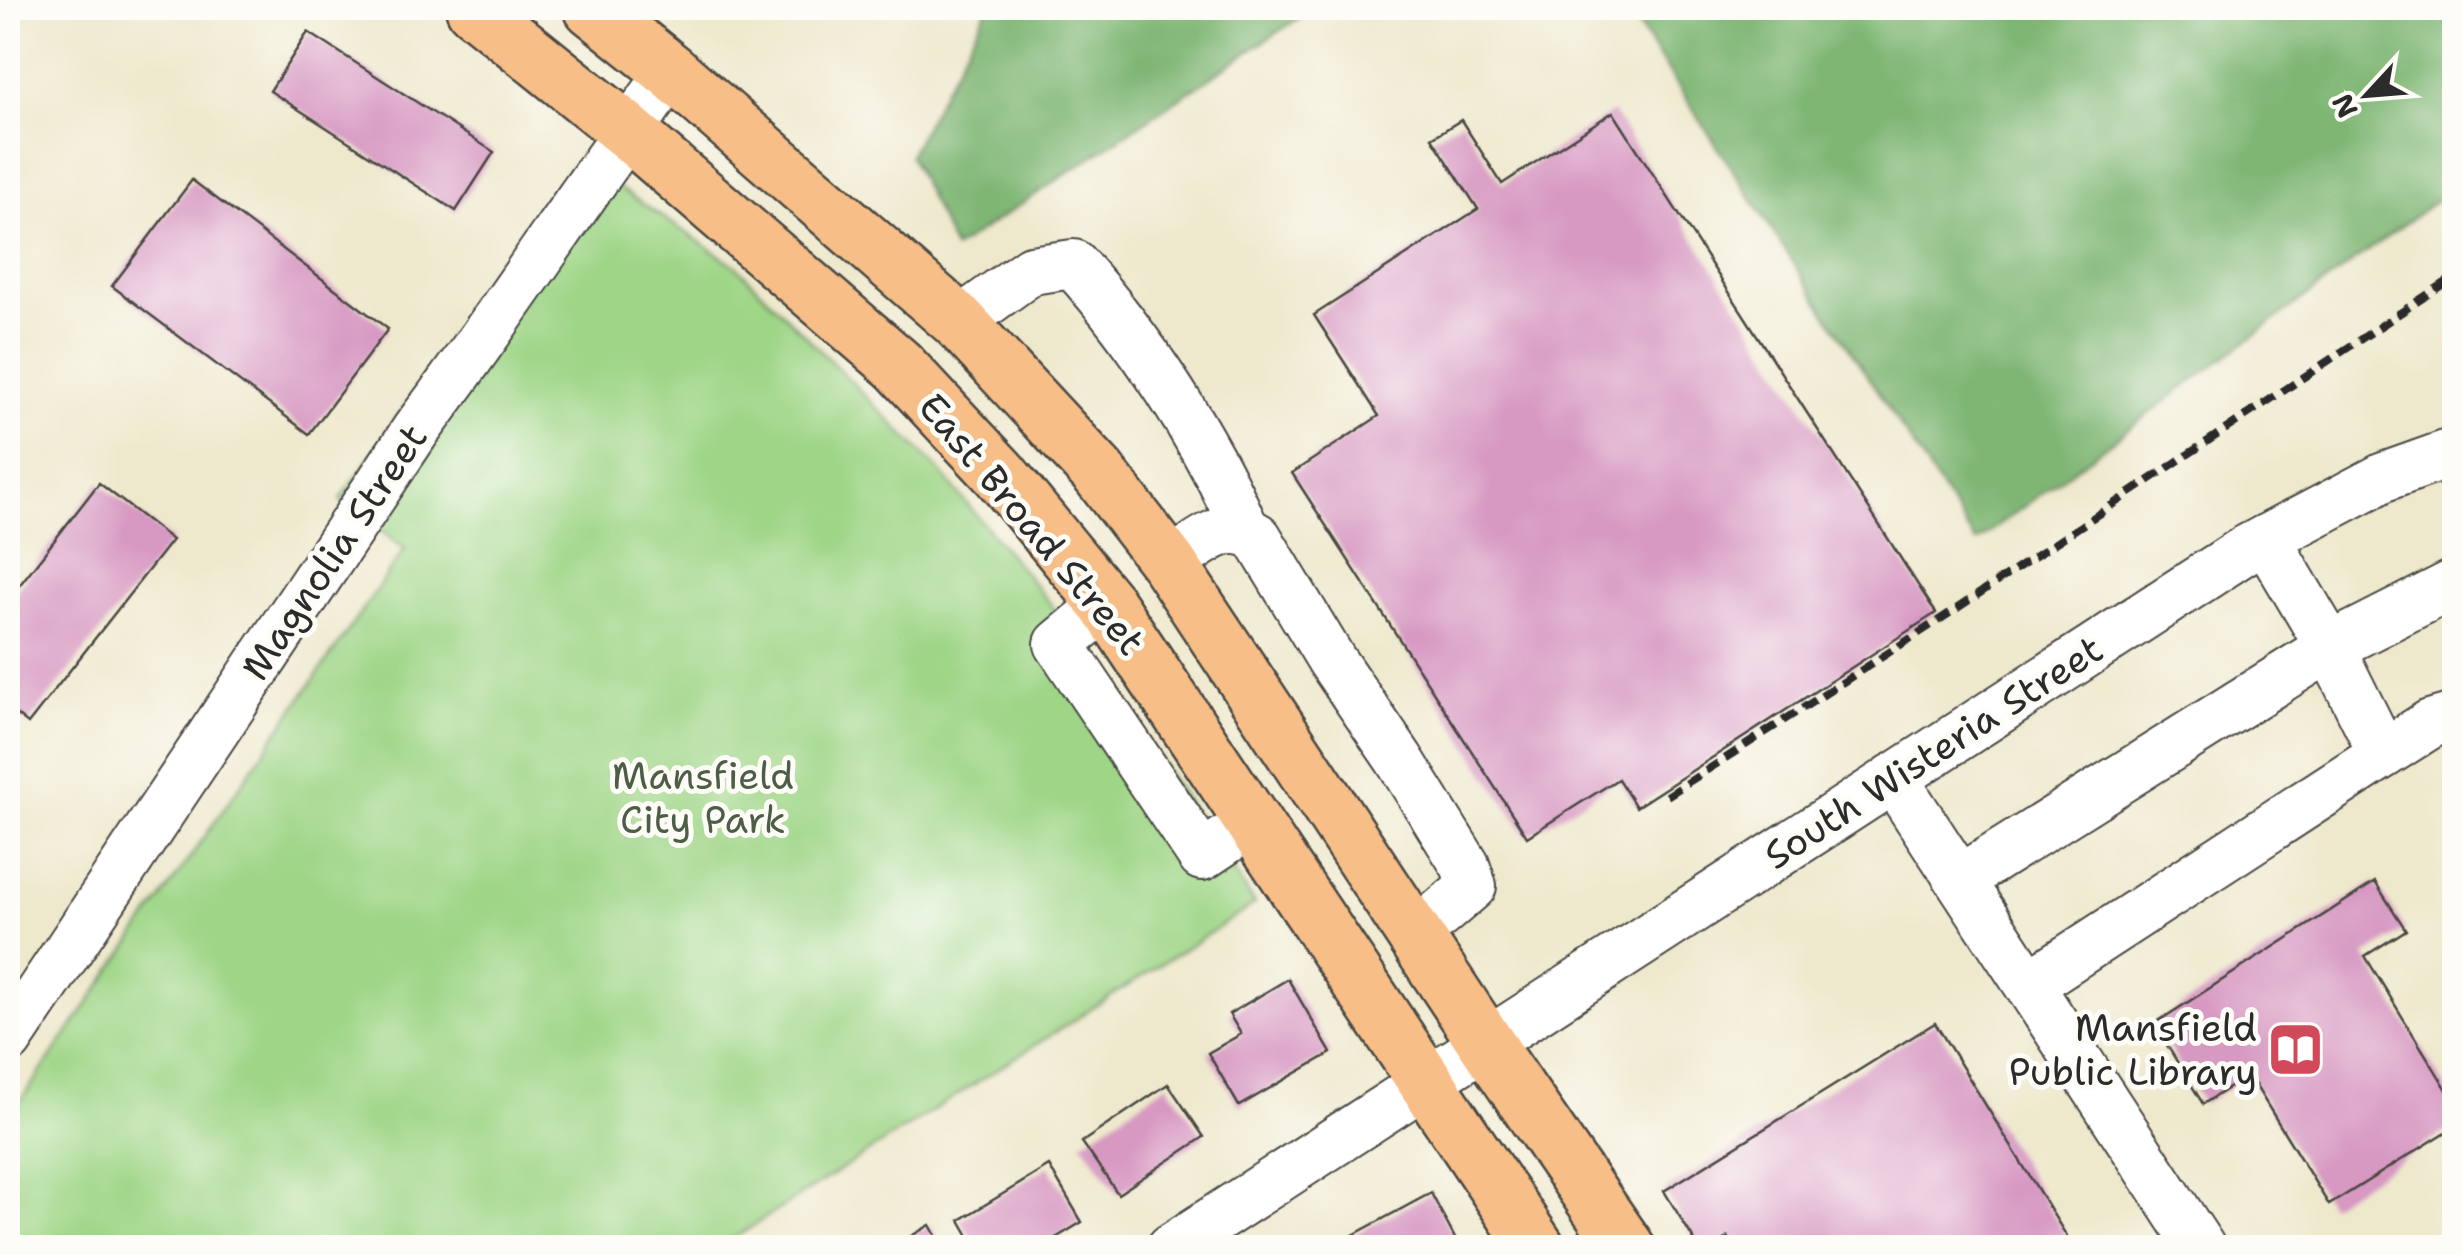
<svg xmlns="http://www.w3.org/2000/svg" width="2462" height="1255" font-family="'Shantell Sans',sans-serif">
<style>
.green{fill:#9ed586;stroke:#648058;stroke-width:2.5}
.forest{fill:#7eb673;stroke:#54704f;stroke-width:2.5}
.building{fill:#d798c2}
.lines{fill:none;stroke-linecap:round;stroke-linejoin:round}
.minor-casing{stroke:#484743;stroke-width:52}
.major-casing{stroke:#484743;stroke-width:60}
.minor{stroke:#fff;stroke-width:48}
.major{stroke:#f7be87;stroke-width:55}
.rail{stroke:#2b2b2b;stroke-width:8;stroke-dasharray:15 8;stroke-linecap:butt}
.labels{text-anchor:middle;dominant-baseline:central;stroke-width:10;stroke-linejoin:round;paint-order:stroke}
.street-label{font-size:38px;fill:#2b2b2b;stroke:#fdfcf7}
.park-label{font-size:38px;fill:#4e5e46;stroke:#fdfcf7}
.poi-label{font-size:38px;fill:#2b2b2b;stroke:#fdfcf7;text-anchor:end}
</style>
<rect width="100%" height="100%" fill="#fdfcf7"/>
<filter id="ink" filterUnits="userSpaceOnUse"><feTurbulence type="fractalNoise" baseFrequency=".01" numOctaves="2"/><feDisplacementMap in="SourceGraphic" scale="20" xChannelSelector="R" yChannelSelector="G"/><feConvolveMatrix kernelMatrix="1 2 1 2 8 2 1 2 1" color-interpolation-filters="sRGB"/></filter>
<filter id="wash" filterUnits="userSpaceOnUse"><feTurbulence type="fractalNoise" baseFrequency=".0048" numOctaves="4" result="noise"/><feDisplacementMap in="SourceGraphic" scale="40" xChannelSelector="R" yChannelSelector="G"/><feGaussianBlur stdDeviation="2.25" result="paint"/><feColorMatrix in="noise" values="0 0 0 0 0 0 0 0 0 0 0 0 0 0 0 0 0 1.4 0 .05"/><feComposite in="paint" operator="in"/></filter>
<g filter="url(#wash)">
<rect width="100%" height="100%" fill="#eee8cc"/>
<path class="green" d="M572,169L619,188L736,266L937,468L1073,631L1255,904L720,1247L8,1248V1119L405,549L340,500Z"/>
<g class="forest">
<path d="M988,8H1314L954,249L909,155Z"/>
<path d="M1627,8H2454V187L1976,542Z"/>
</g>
<g id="blocks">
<g class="building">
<path d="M308,32L494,152L456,211L270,91Z"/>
<path d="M1613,112L1936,613L1636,807L1618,779L1527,837L1292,473L1379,416L1314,315L1478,209L1432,138L1461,120L1502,184Z"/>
<path d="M192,180L388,329L309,434L112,286Z"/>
<path d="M99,483L172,540L28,724L8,708V600Z"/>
<path d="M2375,882L2406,930L2365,956L2454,1101V1127L2329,1205L2249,1075L2203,1104L2154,1024Z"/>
<path d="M1288,979L1331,1053L1239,1106L1208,1053L1241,1034L1229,1014Z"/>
<path d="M1935,1023L2074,1248H1734L1728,1237L1711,1248H1699L1664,1191Z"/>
<path d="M1168,1084L1204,1137L1118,1194L1082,1142Z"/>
<path d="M1049,1166L1082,1222L1039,1248H976L960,1220Z"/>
<path d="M1431,1193L1460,1248H1346L1342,1241Z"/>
<path d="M930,1225L943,1248H891Z"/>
</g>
</g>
</g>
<g filter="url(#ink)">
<use href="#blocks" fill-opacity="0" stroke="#484743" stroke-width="2.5"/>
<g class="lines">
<defs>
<g id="minor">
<path d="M959,322L1031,270L1073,264C1140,338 1204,436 1244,528"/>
<path d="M1169,564C1198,546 1225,516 1257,537L1332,661L1399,759L1465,865L1472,886L1416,934"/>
<path d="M1107,604L1059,644L1202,856L1253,822"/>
<path d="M2383,754L2430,724L2454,717"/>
<path d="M1893,778L2201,1248"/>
<path d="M1961,879L2330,647L2454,584"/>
<path d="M2030,984L2383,754L2330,647L2266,539"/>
<path d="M8,1040L416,430C505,313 583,189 672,72"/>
<path d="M1171,1248L2245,550L2384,477L2454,452"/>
</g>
<g id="major">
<path d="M474,8L627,131L898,365L1000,474L1107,604L1537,1248"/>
<path d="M592,8L672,72L959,322L1099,473L1169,564L1486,1043L1627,1248"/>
</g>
</defs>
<use href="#minor" class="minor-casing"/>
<use href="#major" class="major-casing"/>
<use href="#minor" class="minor"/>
<use href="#major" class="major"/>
<path class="rail" d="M1667,796L1959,607L2454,277"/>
</g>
</g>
<defs>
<symbol id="library-square" viewBox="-11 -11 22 22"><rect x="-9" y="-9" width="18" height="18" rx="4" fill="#d1495b" stroke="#fdfcf7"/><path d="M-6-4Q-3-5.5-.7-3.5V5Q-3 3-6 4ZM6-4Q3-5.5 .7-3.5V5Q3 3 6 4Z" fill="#fff"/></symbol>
</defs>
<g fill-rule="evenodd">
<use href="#library-square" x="2264" y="1018" width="63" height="63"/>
</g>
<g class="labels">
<g class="street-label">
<text transform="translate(1032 524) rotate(50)">East Broad Street</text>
<text transform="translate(334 552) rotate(-56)">Magnolia Street</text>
<text transform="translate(1933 752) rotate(-33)">South Wisteria Street</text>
</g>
<g class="park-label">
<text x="703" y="775">Mansfield<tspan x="703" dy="44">City Park</tspan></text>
</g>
<g class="poi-label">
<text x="2257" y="1027">Mansfield<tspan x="2257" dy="44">Public Library</tspan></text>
</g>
</g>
<rect width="2462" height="1255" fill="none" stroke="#fdfcf7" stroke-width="40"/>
<g transform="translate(2367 95) rotate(244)" stroke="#fdfcf7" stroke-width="8" paint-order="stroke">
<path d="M0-8L18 38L0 25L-18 38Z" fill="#2b2b2b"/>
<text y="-15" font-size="28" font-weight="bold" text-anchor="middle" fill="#2b2b2b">N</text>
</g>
</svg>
